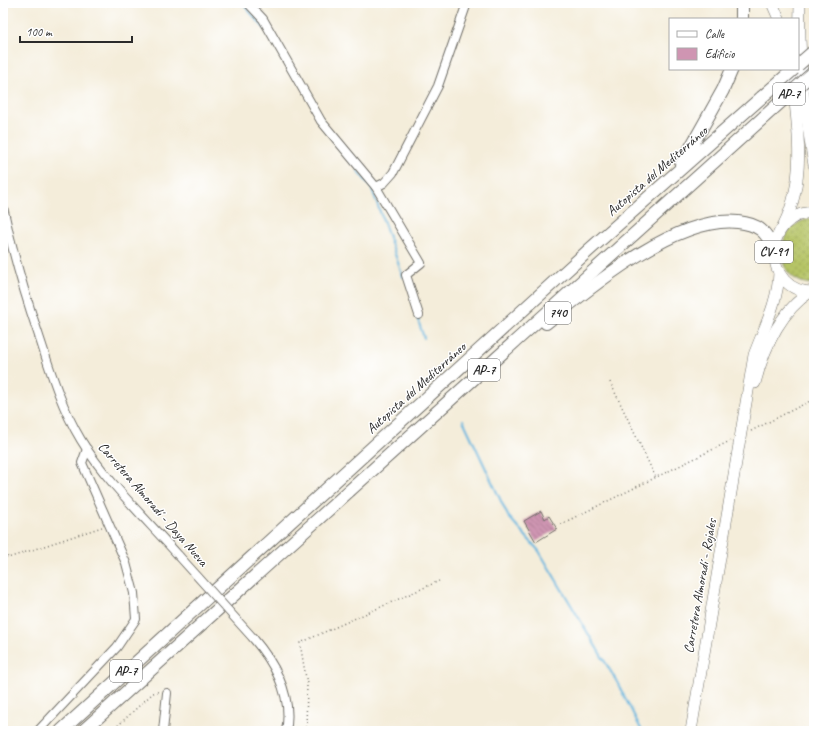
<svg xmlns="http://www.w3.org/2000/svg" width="817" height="734" font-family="Caveat,sans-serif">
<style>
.grass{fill:url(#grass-dots);stroke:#707848}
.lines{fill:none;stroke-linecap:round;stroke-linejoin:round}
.stream{stroke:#64b5df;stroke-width:2}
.building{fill:url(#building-back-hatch)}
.minor-casing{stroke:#716f68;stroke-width:10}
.major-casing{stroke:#716f68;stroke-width:12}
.highway-casing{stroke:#716f68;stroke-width:14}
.path{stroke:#716f68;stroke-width:1.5;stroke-dasharray:1 3;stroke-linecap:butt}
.minor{stroke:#fff;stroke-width:8}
.major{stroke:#fff;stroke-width:11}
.highway{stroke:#fff;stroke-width:12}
.minor-bridge-casing{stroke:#716f68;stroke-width:10;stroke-linecap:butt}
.highway-bridge-casing{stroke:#716f68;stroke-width:14;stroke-linecap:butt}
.minor-bridge{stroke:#fff;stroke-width:8}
.highway-bridge{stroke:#fff;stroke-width:12}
.labels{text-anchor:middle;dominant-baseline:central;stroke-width:3;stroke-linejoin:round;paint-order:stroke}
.shield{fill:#fff;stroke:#6b6b6b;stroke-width:1}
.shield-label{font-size:13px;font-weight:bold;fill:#2b2b2b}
.street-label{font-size:14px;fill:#2b2b2b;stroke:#fff}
</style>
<defs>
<pattern id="grass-dots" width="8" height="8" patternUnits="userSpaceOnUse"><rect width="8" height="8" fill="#b6c466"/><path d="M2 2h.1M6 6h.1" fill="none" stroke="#949f54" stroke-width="1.8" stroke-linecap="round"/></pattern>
<pattern id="building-back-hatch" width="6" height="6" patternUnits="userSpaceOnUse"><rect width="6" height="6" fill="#cf95b2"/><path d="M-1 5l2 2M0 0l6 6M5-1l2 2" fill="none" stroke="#a87a91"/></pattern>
</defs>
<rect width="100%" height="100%" fill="#fff"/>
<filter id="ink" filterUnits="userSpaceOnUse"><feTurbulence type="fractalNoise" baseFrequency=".025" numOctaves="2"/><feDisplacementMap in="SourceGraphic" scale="8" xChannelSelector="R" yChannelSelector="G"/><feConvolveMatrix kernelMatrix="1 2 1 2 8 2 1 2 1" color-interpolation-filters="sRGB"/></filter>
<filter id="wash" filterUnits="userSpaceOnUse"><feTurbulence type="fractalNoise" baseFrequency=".012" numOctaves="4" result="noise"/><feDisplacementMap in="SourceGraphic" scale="16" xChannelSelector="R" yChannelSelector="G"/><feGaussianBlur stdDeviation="0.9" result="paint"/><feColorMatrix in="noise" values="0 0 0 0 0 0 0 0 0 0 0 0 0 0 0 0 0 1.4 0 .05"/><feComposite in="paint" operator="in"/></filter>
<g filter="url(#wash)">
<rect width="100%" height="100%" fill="#f4edda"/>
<path class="grass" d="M814,218V284C772,284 770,223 814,218Z"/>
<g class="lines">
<g class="stream">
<path d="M242,3L265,29"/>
<path d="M358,171L372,189L403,277"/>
<path d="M417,317L424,338"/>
<path d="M463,420L508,516L539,551L617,682L642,731"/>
</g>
</g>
<g id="blocks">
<path class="building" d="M541,511L545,519L549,516L557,529L536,542L524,521Z"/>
</g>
</g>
<g filter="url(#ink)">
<use href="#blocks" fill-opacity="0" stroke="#716f68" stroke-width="1"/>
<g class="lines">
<defs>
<g id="minor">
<path d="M248,3L263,19L321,121L376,187L421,263L406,275L419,315"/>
<path d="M376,187L384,183L393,173L438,86L467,3"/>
<path d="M3,207C12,250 24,292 38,333C50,370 61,407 81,440C105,480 148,521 179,556"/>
<path d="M253,638C276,665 293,696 286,731"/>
<path d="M38,731L117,647L136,619L134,593L126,563L82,463L87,449"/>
<path d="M163,731L167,693"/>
</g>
<g id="major">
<path d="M772,3L779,19"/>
<path d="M800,3C798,57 805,112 814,165"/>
<path d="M814,212C760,214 762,293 814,292"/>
<path d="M783,226C808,179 797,120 791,69"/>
<path d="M755,383C764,348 780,312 810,292"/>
<path d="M691,731L754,355C764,328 778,302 779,273"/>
</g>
<g id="highway">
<path d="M742,19V3"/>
<path d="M681,165L723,90L732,69"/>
<path d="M546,323C592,286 677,215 738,222C757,224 767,231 773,249"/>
<path d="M61,731L589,250L762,97"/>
<path d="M83,731L764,117"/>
</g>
</defs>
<use href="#minor" class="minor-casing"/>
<use href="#major" class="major-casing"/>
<use href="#highway" class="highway-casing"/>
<g class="path">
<path d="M610,382L656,478"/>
<path d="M751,431L814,399"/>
<path d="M561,524L730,441"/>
<path d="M3,545L8,558L102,527"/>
<path d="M112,731L153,693L160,691"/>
<path d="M306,731L307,684L300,643L439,581"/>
</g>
<use href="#minor" class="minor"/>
<use href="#major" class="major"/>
<use href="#highway" class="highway"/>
<defs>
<path id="minor-bridge" d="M179,556L253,638"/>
<g id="highway-bridge">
<path d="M798,65L814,51"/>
<path d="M762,97L794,69"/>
<path d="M764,117L814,72"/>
</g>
</defs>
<use href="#minor-bridge" class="minor-bridge-casing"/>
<use href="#highway-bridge" class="highway-bridge-casing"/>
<use href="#minor-bridge" class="minor-bridge"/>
<use href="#highway-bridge" class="highway-bridge"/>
</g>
</g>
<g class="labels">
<g class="shield">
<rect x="773" y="83" width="32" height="22" rx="3"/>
<rect x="755" y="241" width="38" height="22" rx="3"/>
<rect x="545" y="302" width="26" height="22" rx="3"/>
<rect x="468" y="359" width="32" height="22" rx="3"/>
<rect x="110" y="660" width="32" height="22" rx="3"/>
</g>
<g class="shield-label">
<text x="789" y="94">AP-7</text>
<text x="774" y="252">CV-91</text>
<text x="558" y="313">740</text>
<text x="484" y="370">AP-7</text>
<text x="126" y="671">AP-7</text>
</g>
<g class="street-label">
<text transform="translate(657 171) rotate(-41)">Autopista del Mediterráneo</text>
<text transform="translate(416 388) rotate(-42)">Autopista del Mediterráneo</text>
<text transform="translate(153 504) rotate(49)">Carretera Almoradí - Daya Nueva</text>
<text transform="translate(700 586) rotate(-80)">Carretera Almoradí - Rojales</text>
</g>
</g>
<rect width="817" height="734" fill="none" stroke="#fff" stroke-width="16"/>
<rect x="669" y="18" width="130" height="52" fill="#ffffff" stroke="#aaaaaa"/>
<rect x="677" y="31" width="20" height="6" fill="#ffffff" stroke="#aaaaaa"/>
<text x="705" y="38" font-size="12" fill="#2b2b2b">Calle</text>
<rect x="677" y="48" width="20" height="12" fill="#cf95b2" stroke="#aaaaaa"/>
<text x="705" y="58" font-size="12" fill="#2b2b2b">Edificio</text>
<path d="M20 36v6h112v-6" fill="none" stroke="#2b2b2b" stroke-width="2"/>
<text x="26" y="36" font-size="12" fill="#2b2b2b" stroke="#ffffff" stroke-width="3" paint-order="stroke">100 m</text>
</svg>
